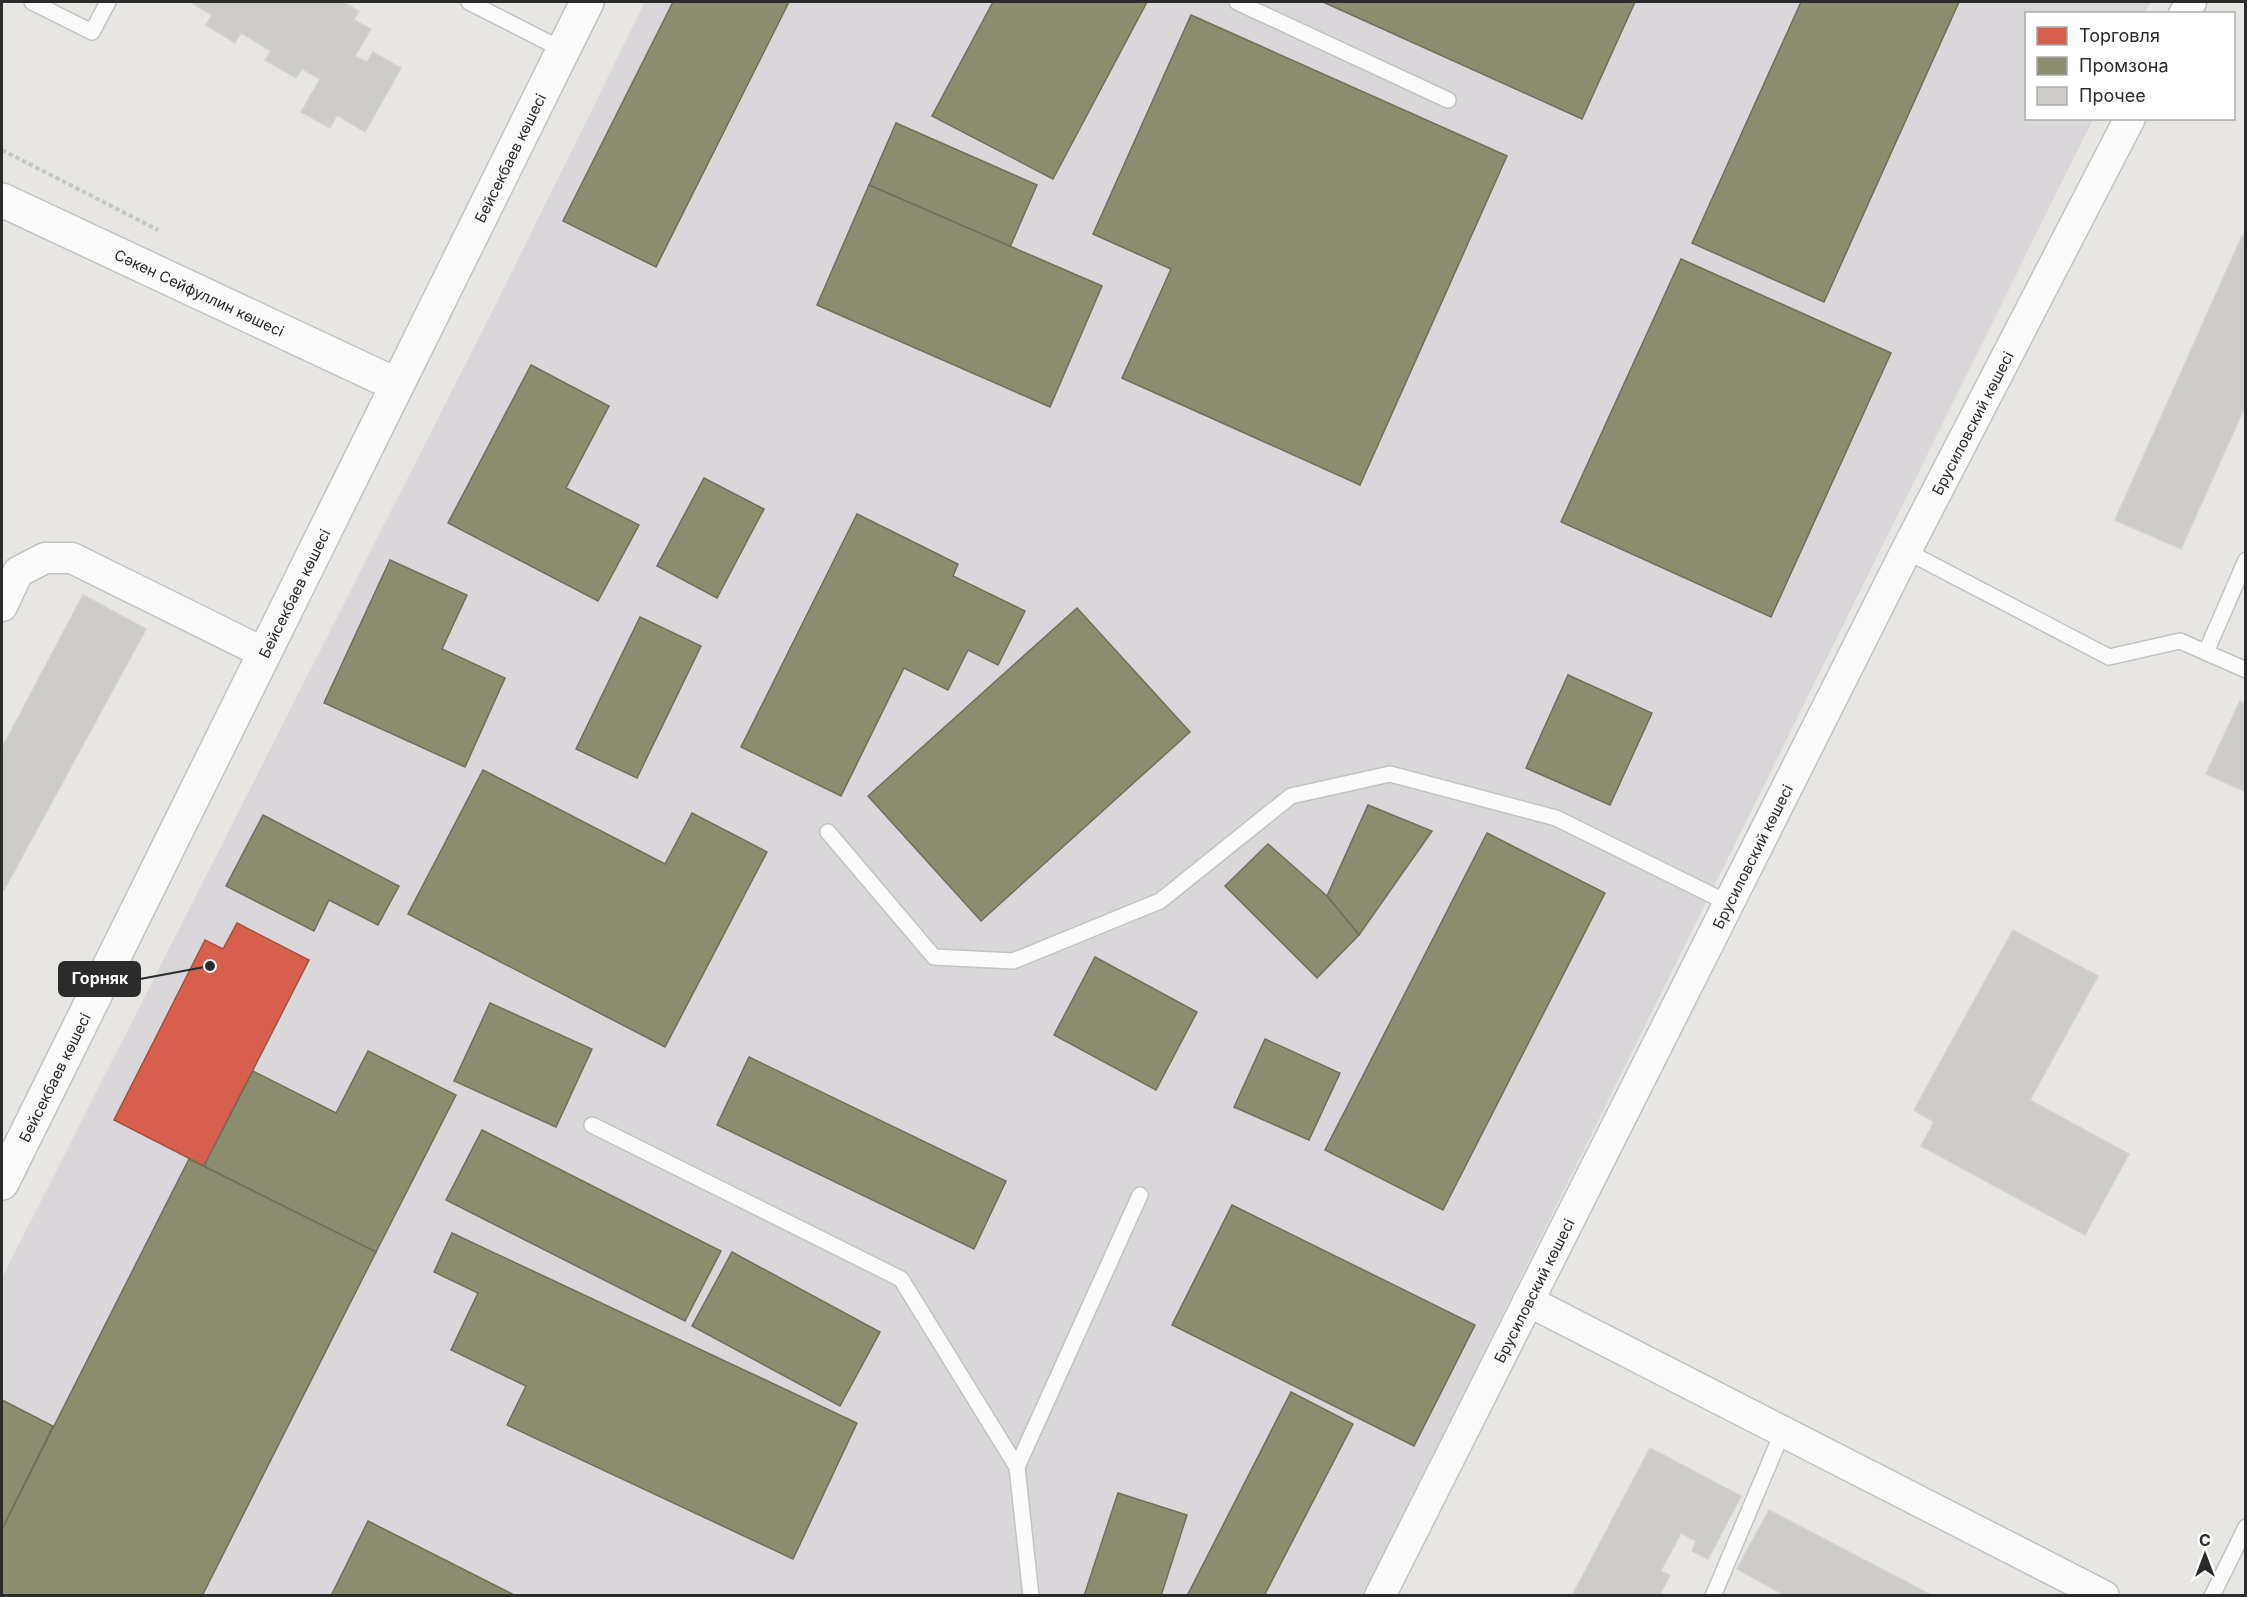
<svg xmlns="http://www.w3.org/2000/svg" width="2247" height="1597" font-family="Inter,sans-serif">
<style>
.industrial{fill:#d9d7d9}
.shops{fill:#d6604d;stroke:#a35043;stroke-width:1.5}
.industry{fill:#8c8c6e;stroke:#6f6f5a;stroke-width:1.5}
.building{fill:#cdccc9;stroke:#d4d2ce;stroke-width:1.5}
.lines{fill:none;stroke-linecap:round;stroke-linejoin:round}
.lane-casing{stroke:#c2c2c2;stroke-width:18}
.street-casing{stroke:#c2c2c2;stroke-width:33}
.secondary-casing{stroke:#c2c2c2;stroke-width:36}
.path{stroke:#c5c5c4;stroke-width:4;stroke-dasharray:4.5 3;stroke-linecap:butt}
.lane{stroke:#fcfbfb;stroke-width:15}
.street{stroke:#fcfbfb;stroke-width:30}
.secondary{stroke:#fcfbfb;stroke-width:33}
.labels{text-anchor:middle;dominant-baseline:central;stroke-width:6;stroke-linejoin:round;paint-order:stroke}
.street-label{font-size:15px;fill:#2b2b2b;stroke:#fff}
.leader{fill:none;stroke:#2b2b2b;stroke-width:2}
.callout-dot{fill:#2b2b2b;stroke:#fff;stroke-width:2}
.callout{fill:#2b2b2b;stroke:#2b2b2b;stroke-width:2}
.callout-label{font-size:16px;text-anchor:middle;font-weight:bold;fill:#fff}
</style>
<rect width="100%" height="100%" fill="#e8e6e2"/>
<path class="industrial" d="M645,2H2151L2145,13L2026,14V118L2093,119L1364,1595H2V1278L499,298Z"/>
<path class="shops" d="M237,923L309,960L204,1166L114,1120L205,940L223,949Z"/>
<g class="industry">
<path d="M673,2H789L656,267L563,221Z"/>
<path d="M993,2H1147L1053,179L932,116Z"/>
<path d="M1323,2H1635L1582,119Z"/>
<path d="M1801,2H1959L1824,302L1692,243Z"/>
<path d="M1191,15L1507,156L1360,485L1122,378L1171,269L1093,234Z"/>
<path d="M896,123L1037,185L1010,247L869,185Z"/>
<path d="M869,185L1102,286L1050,407L817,305Z"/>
<path d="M1681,259L1891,353L1771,617L1561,522Z"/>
<path d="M531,365L609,406L566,488L639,525L598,601L448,523Z"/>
<path d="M704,478L764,509L717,598L657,566Z"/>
<path d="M857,514L958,564L953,576L1025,611L998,665L968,650L948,690L904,668L841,796L741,747Z"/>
<path d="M390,560L467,595L442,649L505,678L465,767L324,703Z"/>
<path d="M1077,608L1190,732L981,921L868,796Z"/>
<path d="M640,617L701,646L637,778L576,749Z"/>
<path d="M1568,675L1652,713L1610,805L1526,768Z"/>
<path d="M483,770L665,864L692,813L767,852L665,1047L408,914Z"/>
<path d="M1368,805L1432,831L1359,935L1327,896Z"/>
<path d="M263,815L399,886L378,925L329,900L314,931L226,886Z"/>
<path d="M1487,833L1605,893L1443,1210L1325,1150Z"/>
<path d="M1268,844L1327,896L1359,935L1317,978L1225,886Z"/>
<path d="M1095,957L1197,1012L1156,1090L1054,1035Z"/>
<path d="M490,1003L592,1049L556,1127L454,1081Z"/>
<path d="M1265,1039L1340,1073L1309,1140L1234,1107Z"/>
<path d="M368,1051L456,1095L376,1252L204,1166L253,1071L336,1113Z"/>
<path d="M749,1057L1006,1181L974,1249L717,1125Z"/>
<path d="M482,1130L721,1251L685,1321L446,1200Z"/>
<path d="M189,1159L376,1252L202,1596H2V1529Z"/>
<path d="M1232,1205L1475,1325L1414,1446L1172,1325Z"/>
<path d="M452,1233L857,1423L793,1559L507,1425L526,1386L451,1350L478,1293L434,1272Z"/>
<path d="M732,1252L880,1332L840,1406L692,1326Z"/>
<path d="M1291,1392L1353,1424L1264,1596H1187Z"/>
<path d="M2,1400L53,1426L2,1529Z"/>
<path d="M1118,1493L1187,1515L1161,1596H1084Z"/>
<path d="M368,1521L516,1596H331Z"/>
</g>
<g class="building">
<path d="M194,2H343L359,11L354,20L371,29L355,56L367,62L373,52L401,68L365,132L337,115L330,128L301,112L320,79L302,69L296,78L265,60L271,51L241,33L235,43L206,25L212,15L193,4Z"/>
<path d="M2242,236L2246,237V404L2181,549L2115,520Z"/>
<path d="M83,595L146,629L4,890L2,889V748Z"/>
<path d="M2240,701L2246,704V792L2206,774Z"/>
<path d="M2013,930L2098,976L2030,1100L2129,1154L2085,1235L1921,1146L1934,1122L1914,1110Z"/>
<path d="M1650,1448L1741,1496L1708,1559L1692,1551L1696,1541L1681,1533L1661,1571L1670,1575L1659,1596H1572Z"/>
<path d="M1769,1510L1933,1596H1786L1737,1569Z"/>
</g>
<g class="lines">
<defs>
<g id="lane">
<path d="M32,2L92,32L108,2"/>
<path d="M469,2L563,50"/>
<path d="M1237,2L1448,100"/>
<path d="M1906,551L2109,657L2180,641L2246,670"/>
<path d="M2206,652L2246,560"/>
<path d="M828,832L934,957L1013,961L1160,901L1291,796L1390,774L1556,818L1728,903"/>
<path d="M592,1125L901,1279L1017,1467"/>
<path d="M1031,1596L1017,1467L1140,1195"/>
<path d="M1713,1596L1783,1431"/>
<path d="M2212,1596L2246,1527"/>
</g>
<g id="street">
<path d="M2184,14L2191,2"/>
<path d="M2,606L18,572L45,558H72L264,653"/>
<path d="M1528,1301L2104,1596"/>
<path id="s1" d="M1380,1596L1906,551L2130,118"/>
</g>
<g id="secondary">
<path id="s2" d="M2,200L397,385"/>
<path id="s3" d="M2,1183L587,2"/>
</g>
</defs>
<use href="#lane" class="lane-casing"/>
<use href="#street" class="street-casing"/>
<use href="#secondary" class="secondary-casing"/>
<path class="path" d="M2,150L158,230"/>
<use href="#lane" class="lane"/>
<use href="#street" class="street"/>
<use href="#secondary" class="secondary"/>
</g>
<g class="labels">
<g class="street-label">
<text stroke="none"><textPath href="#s3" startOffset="1144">Бейсекбаев көшесі</textPath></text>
<text stroke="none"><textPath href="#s2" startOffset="218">Сәкен Сейфуллин көшесі</textPath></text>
<text stroke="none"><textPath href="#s1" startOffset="1314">Брусиловский көшесі</textPath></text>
<text stroke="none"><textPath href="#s3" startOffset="658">Бейсекбаев көшесі</textPath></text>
<text stroke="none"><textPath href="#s1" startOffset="828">Брусиловский көшесі</textPath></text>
<text stroke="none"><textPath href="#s3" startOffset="118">Бейсекбаев көшесі</textPath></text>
<text stroke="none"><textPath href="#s1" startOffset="342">Брусиловский көшесі</textPath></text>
</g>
</g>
<path class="leader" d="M210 966L140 979"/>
<circle class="callout-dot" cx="210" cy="966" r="6"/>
<rect class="callout" x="59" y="962" width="81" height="34" rx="6"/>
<g class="callout-label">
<text x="100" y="984">Горняк</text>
</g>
<rect width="2247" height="1597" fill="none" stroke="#2b2b2b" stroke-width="6"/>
<rect x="2025" y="12" width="210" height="108" fill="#ffffff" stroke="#aaaaaa" stroke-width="1.5"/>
<rect x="2037" y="27" width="30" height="18" fill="#d6604d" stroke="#aaaaaa" stroke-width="1.5"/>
<text x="2079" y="42" font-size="18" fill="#2b2b2b">Торговля</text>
<rect x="2037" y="57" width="30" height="18" fill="#8c8c6e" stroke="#aaaaaa" stroke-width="1.5"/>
<text x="2079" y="72" font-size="18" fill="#2b2b2b">Промзона</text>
<rect x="2037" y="87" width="30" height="18" fill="#cdccc9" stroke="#aaaaaa" stroke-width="1.5"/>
<text x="2079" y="102" font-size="18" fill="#2b2b2b">Прочее</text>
<g transform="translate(2205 1555)" stroke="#ffffff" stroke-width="4.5" paint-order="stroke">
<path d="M0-4.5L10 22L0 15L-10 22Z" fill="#2b2b2b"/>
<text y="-9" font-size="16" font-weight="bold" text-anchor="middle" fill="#2b2b2b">С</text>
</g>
</svg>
